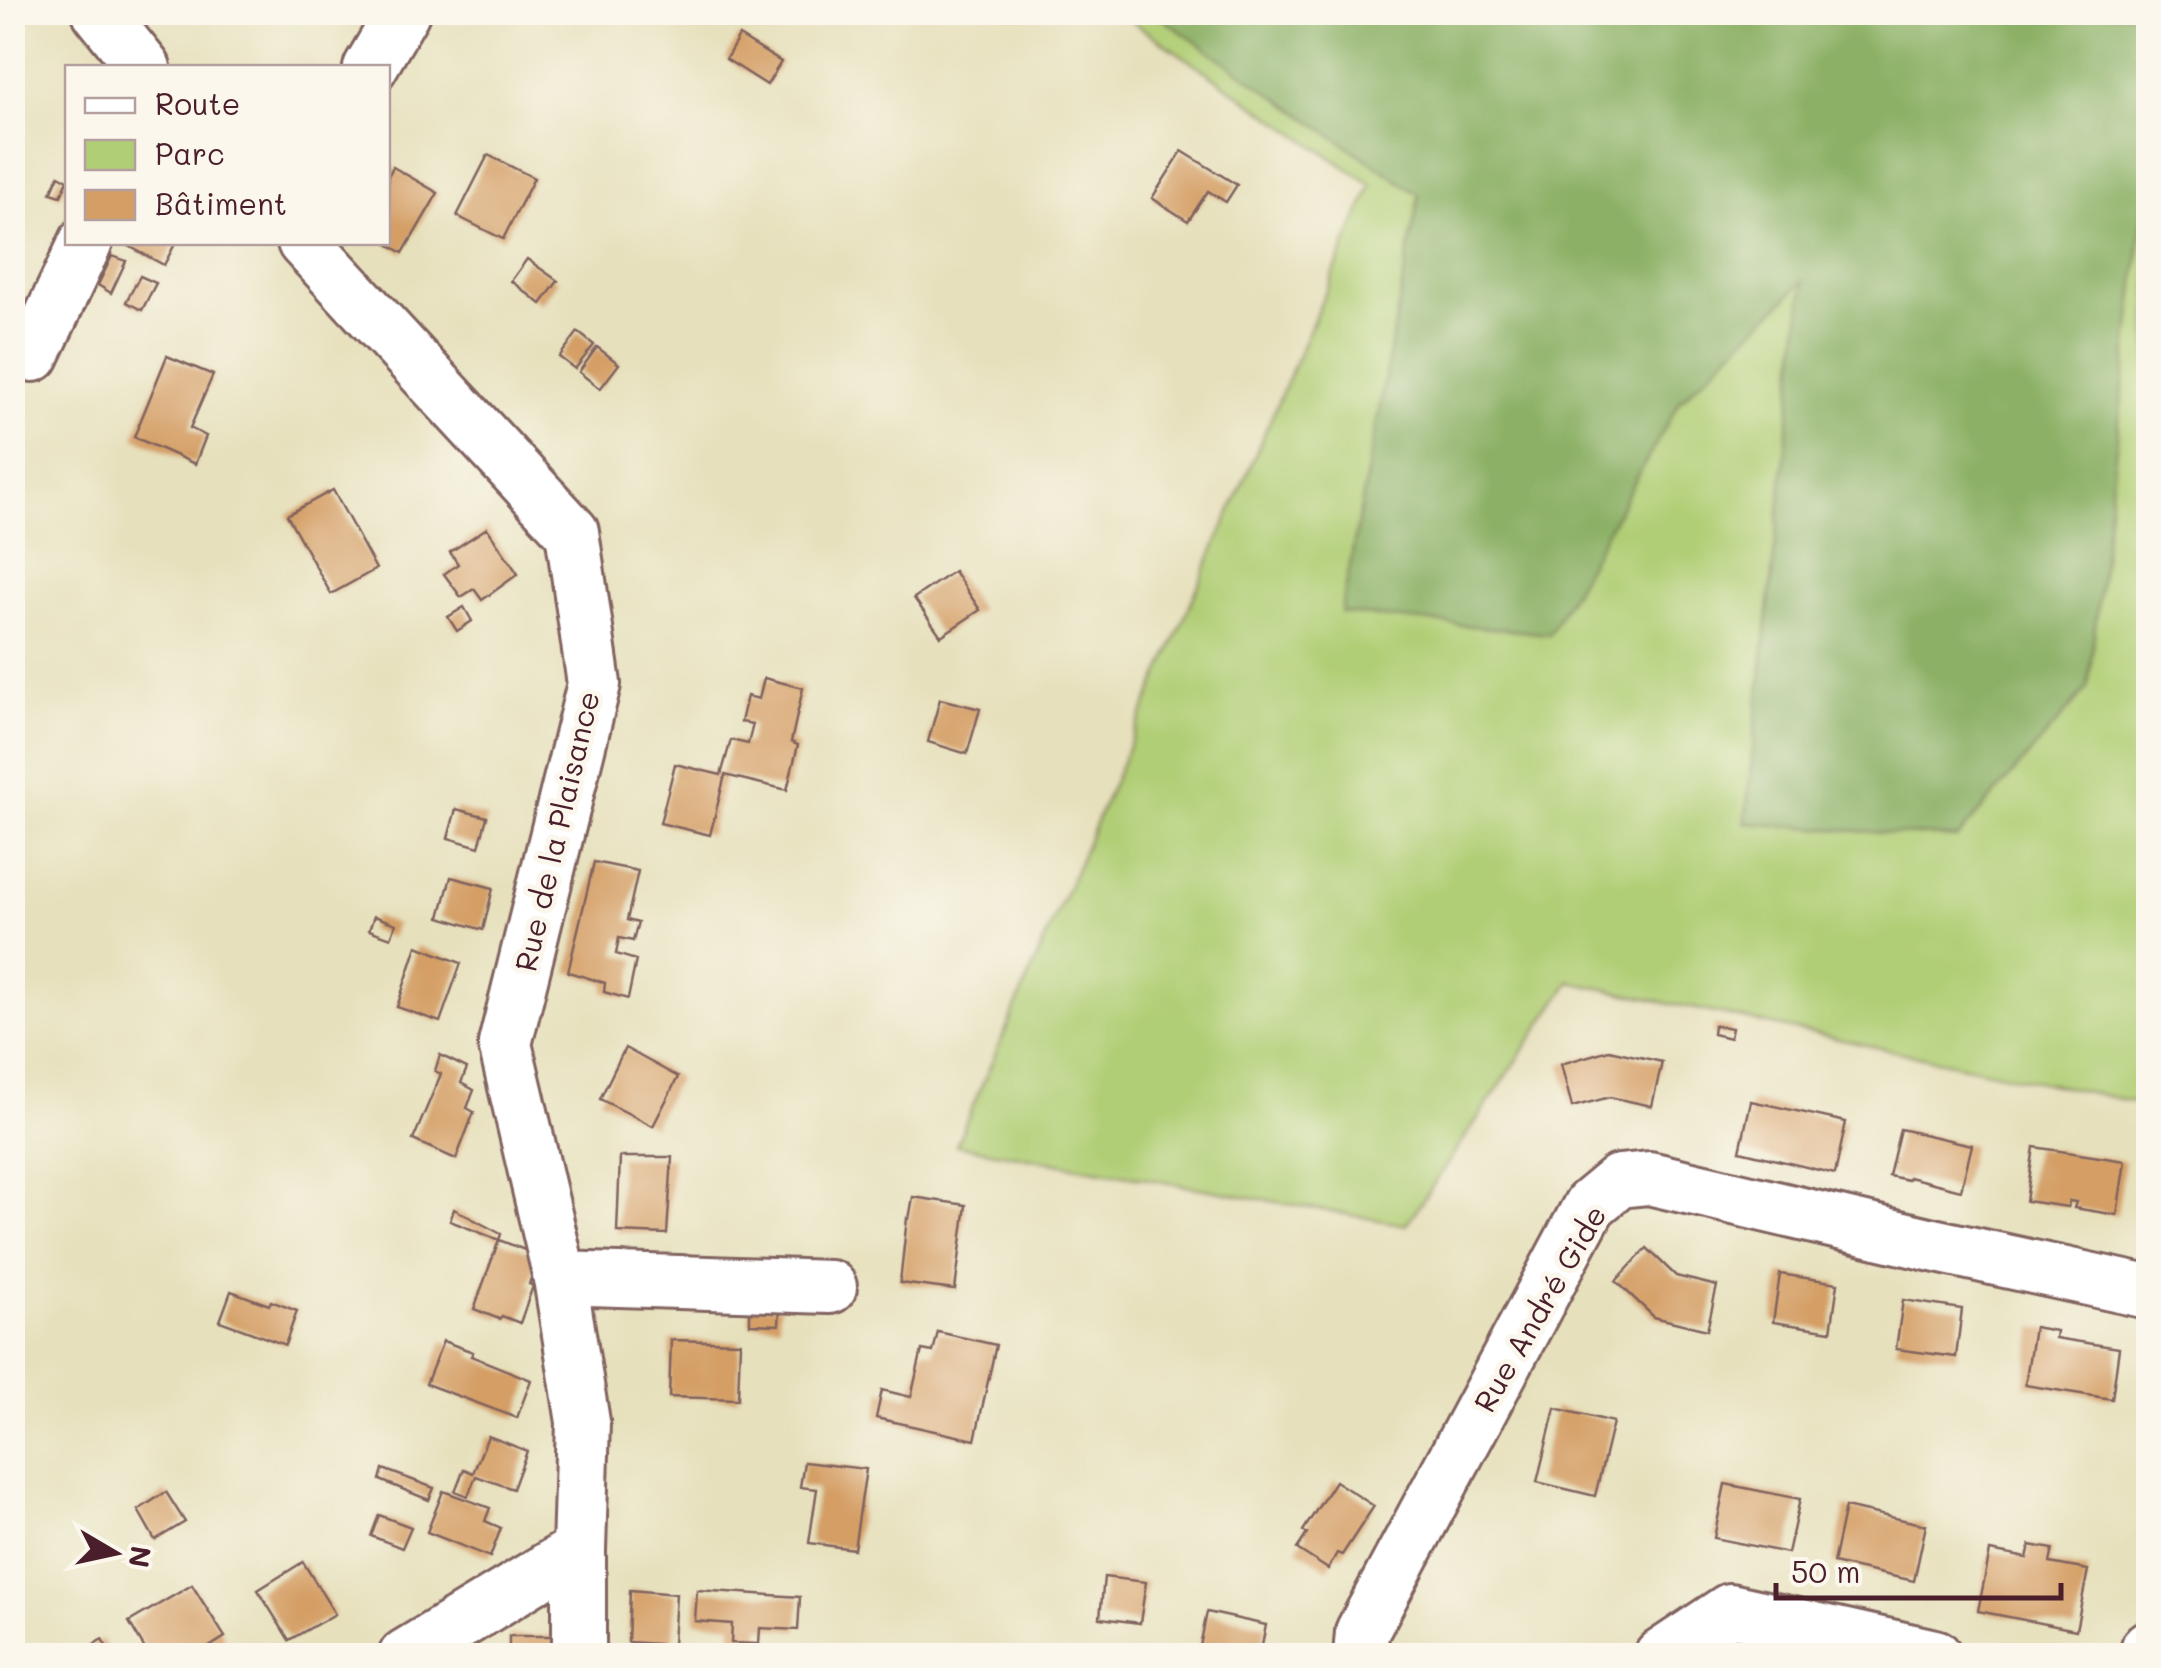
<svg xmlns="http://www.w3.org/2000/svg" width="2161" height="1668" font-family="Mali,sans-serif">
<style>
.green{fill:#b0ce75;stroke:#7d7650;stroke-width:2.5}
.forest{fill:#8cb166;stroke:#6b6848;stroke-width:2.5}
.building{fill:#d49e65}
.lines{fill:none;stroke-linecap:round;stroke-linejoin:round}
.minor-casing{stroke:#81635e;stroke-width:58}
.minor{stroke:#fff;stroke-width:52}
.labels{text-anchor:middle;dominant-baseline:central;stroke-width:10;stroke-linejoin:round;paint-order:stroke}
.street-label{font-size:30px;fill:#4a1f2b;stroke:#fbf7ec}
</style>
<rect width="100%" height="100%" fill="#fbf7ec"/>
<filter id="ink" filterUnits="userSpaceOnUse"><feTurbulence type="fractalNoise" baseFrequency=".01" numOctaves="2"/><feDisplacementMap in="SourceGraphic" scale="20" xChannelSelector="R" yChannelSelector="G"/><feConvolveMatrix kernelMatrix="1 2 1 2 8 2 1 2 1" color-interpolation-filters="sRGB"/></filter>
<filter id="wash" filterUnits="userSpaceOnUse"><feTurbulence type="fractalNoise" baseFrequency=".0048" numOctaves="4" result="noise"/><feDisplacementMap in="SourceGraphic" scale="40" xChannelSelector="R" yChannelSelector="G"/><feGaussianBlur stdDeviation="2.25" result="paint"/><feColorMatrix in="noise" values="0 0 0 0 0 0 0 0 0 0 0 0 0 0 0 0 0 1.4 0 .05"/><feComposite in="paint" operator="in"/></filter>
<g filter="url(#wash)">
<rect width="100%" height="100%" fill="#e6e0bc"/>
<path class="green" d="M1120,13H2148V1105L1570,982L1406,1225L956,1145L1372,185Z"/>
<path class="forest" d="M1154,13H2148V173L2088,687L1957,838L1745,823L1804,281L1680,401L1549,634L1341,613L1419,195Z"/>
<g id="blocks">
<g class="building">
<path d="M739,36L781,62L767,85L726,59Z"/>
<path d="M1182,151L1237,185L1226,202L1208,191L1188,221L1152,198Z"/>
<path d="M488,155L534,178L503,239L457,216Z"/>
<path d="M393,167L438,193L403,253L388,244V176Z"/>
<path d="M59,175L68,180L61,196L51,193Z"/>
<path d="M129,242H176L164,265L127,245Z"/>
<path d="M112,256L126,261L111,293L98,285Z"/>
<path d="M527,259L558,281L541,304L511,281Z"/>
<path d="M140,276L156,283L142,310L126,302Z"/>
<path d="M578,332L594,345L575,369L559,357Z"/>
<path d="M597,347L619,364L600,389L579,372Z"/>
<path d="M167,356L213,375L190,428L206,436L195,464L134,437Z"/>
<path d="M12,422L21,423L14,453H12Z"/>
<path d="M333,490L376,569L331,594L287,515Z"/>
<path d="M487,528L518,574L482,600L474,589L461,597L444,574L458,564L450,552Z"/>
<path d="M954,571L980,610L941,636L914,598Z"/>
<path d="M464,607L472,621L457,631L448,617Z"/>
<path d="M764,678L803,688L791,742L798,745L787,790L725,775L710,835L660,823L675,764L721,775L731,740L748,744L753,724L741,722L747,696L759,699Z"/>
<path d="M940,699L980,709L967,754L928,742Z"/>
<path d="M456,809L487,817L479,847L448,838Z"/>
<path d="M594,862L638,871L627,920L638,923L633,941L619,938L616,954L636,960L628,999L604,992L605,983L568,972Z"/>
<path d="M451,877L493,888L483,930L440,917Z"/>
<path d="M374,916L396,924L391,938L369,930Z"/>
<path d="M417,946L461,963L440,1022L397,1007Z"/>
<path d="M1714,1025L1732,1028L1730,1038L1713,1034Z"/>
<path d="M625,1048L678,1077L653,1126L600,1099Z"/>
<path d="M1609,1050L1662,1062L1652,1106L1610,1097L1572,1107L1561,1064Z"/>
<path d="M440,1055L467,1068L461,1083L474,1090L467,1108L474,1112L456,1159L413,1140L441,1074L435,1071Z"/>
<path d="M1751,1101L1846,1122L1835,1174L1740,1151Z"/>
<path d="M1900,1129L1972,1145L1961,1190L1909,1177L1908,1180L1889,1176Z"/>
<path d="M2034,1147L2125,1161L2117,1215L2074,1208L2076,1202L2069,1201L2068,1207L2026,1201Z"/>
<path d="M620,1157H672L667,1234L617,1232Z"/>
<path d="M913,1197L966,1205L955,1290L900,1283L907,1218L909,1219Z"/>
<path d="M454,1209L501,1234L499,1240L450,1221Z"/>
<path d="M499,1240L530,1252L534,1269L529,1284L533,1286L520,1323L502,1316L499,1319L474,1309Z"/>
<path d="M1647,1248L1676,1276L1717,1286L1707,1330L1654,1317L1616,1281Z"/>
<path d="M1780,1274L1838,1283L1831,1331L1773,1322Z"/>
<path d="M231,1291L269,1305L271,1301L297,1311L285,1345L220,1321Z"/>
<path d="M1903,1300L1962,1309L1956,1357L1896,1349Z"/>
<path d="M750,1306L780,1307L779,1325L750,1324Z"/>
<path d="M2034,1327L2056,1331L2055,1338L2119,1348L2112,1399L2025,1385Z"/>
<path d="M938,1332L996,1345L975,1440L876,1418L882,1390L911,1397L922,1350L933,1352Z"/>
<path d="M671,1340L740,1342L738,1399L669,1397Z"/>
<path d="M443,1341L473,1352L471,1356L531,1380L517,1418L426,1384Z"/>
<path d="M1555,1408L1613,1422L1595,1496L1537,1482Z"/>
<path d="M488,1436L527,1451L513,1489L476,1476L468,1496L455,1491L464,1469L473,1473Z"/>
<path d="M804,1462L866,1469L854,1549L809,1543L817,1489L800,1487Z"/>
<path d="M383,1469L434,1488L429,1500L380,1480Z"/>
<path d="M1335,1481L1374,1506L1342,1555L1337,1553L1328,1569L1297,1549L1307,1534L1303,1531Z"/>
<path d="M1725,1484L1800,1499L1788,1553L1714,1538Z"/>
<path d="M443,1491L490,1508L485,1521L501,1528L490,1557L427,1532Z"/>
<path d="M166,1492L185,1522L155,1540L138,1510Z"/>
<path d="M1845,1507L1926,1525L1914,1581L1833,1563Z"/>
<path d="M379,1515L411,1527L402,1548L371,1536Z"/>
<path d="M2030,1545L2053,1549L2050,1563L2088,1570L2076,1630L1978,1611L1990,1551L2027,1558Z"/>
<path d="M303,1562L335,1614L289,1640L258,1590Z"/>
<path d="M1104,1577L1146,1582L1140,1623L1100,1618Z"/>
<path d="M192,1585L225,1637L195,1656H149L129,1622Z"/>
<path d="M630,1590L676,1594L673,1645L628,1642Z"/>
<path d="M697,1590L800,1597L798,1630L760,1628L759,1644L731,1643L732,1624L695,1621Z"/>
<path d="M1207,1612L1266,1625L1260,1656H1198Z"/>
<rect x="509" y="1636" width="47" height="20"/>
<path d="M102,1639L112,1656H84L82,1652Z"/>
</g>
</g>
</g>
<g filter="url(#ink)">
<use href="#blocks" fill-opacity="0" stroke="#81635e" stroke-width="2.5"/>
<g class="lines">
<defs>
<g id="minor">
<path d="M99,12L144,68"/>
<path d="M370,68L403,12"/>
<path d="M304,242L572,532L594,684L505,1044L560,1278L583,1422L579,1550V1656"/>
<path d="M12,347L33,355L86,242"/>
<path d="M560,1278L830,1287"/>
<path d="M405,1656L579,1550"/>
<path d="M1360,1656L1362,1632L1590,1205L1619,1181L1649,1178L1937,1246L2148,1292"/>
<path d="M1661,1656L1730,1610L1935,1656"/>
<path d="M2146,1656L2148,1647"/>
</g>
</defs>
<use href="#minor" class="minor-casing"/>
<use href="#minor" class="minor"/>
</g>
</g>
<g class="labels">
<g class="street-label">
<text transform="translate(556 831) rotate(-77)">Rue de la Plaisance</text>
<text transform="translate(1539 1308) rotate(-60)">Rue André Gide</text>
</g>
</g>
<rect width="2161" height="1668" fill="none" stroke="#fbf7ec" stroke-width="50"/>
<rect x="65" y="65" width="325" height="180" fill="#fbf7ec" stroke="#b4a19f" stroke-width="2.5"/>
<rect x="85" y="98" width="50" height="15" fill="#ffffff" stroke="#b4a19f" stroke-width="2.5"/>
<text x="155" y="115" font-size="30" fill="#4a1f2b">Route</text>
<rect x="85" y="140" width="50" height="30" fill="#b0ce75" stroke="#b4a19f" stroke-width="2.5"/>
<text x="155" y="165" font-size="30" fill="#4a1f2b">Parc</text>
<rect x="85" y="190" width="50" height="30" fill="#d49e65" stroke="#b4a19f" stroke-width="2.5"/>
<text x="155" y="215" font-size="30" fill="#4a1f2b">Bâtiment</text>
<g transform="translate(115 1553) rotate(99)" stroke="#fbf7ec" stroke-width="8" paint-order="stroke">
<path d="M0-8L18 38L0 25L-18 38Z" fill="#4a1f2b"/>
<text y="-15" font-size="28" font-weight="bold" text-anchor="middle" fill="#4a1f2b">N</text>
</g>
<path d="M1776 1583v15h285v-15" fill="none" stroke="#4a1f2b" stroke-width="5"/>
<text x="1791" y="1583" font-size="30" fill="#4a1f2b" stroke="#fbf7ec" stroke-width="8" paint-order="stroke">50 m</text>
</svg>
